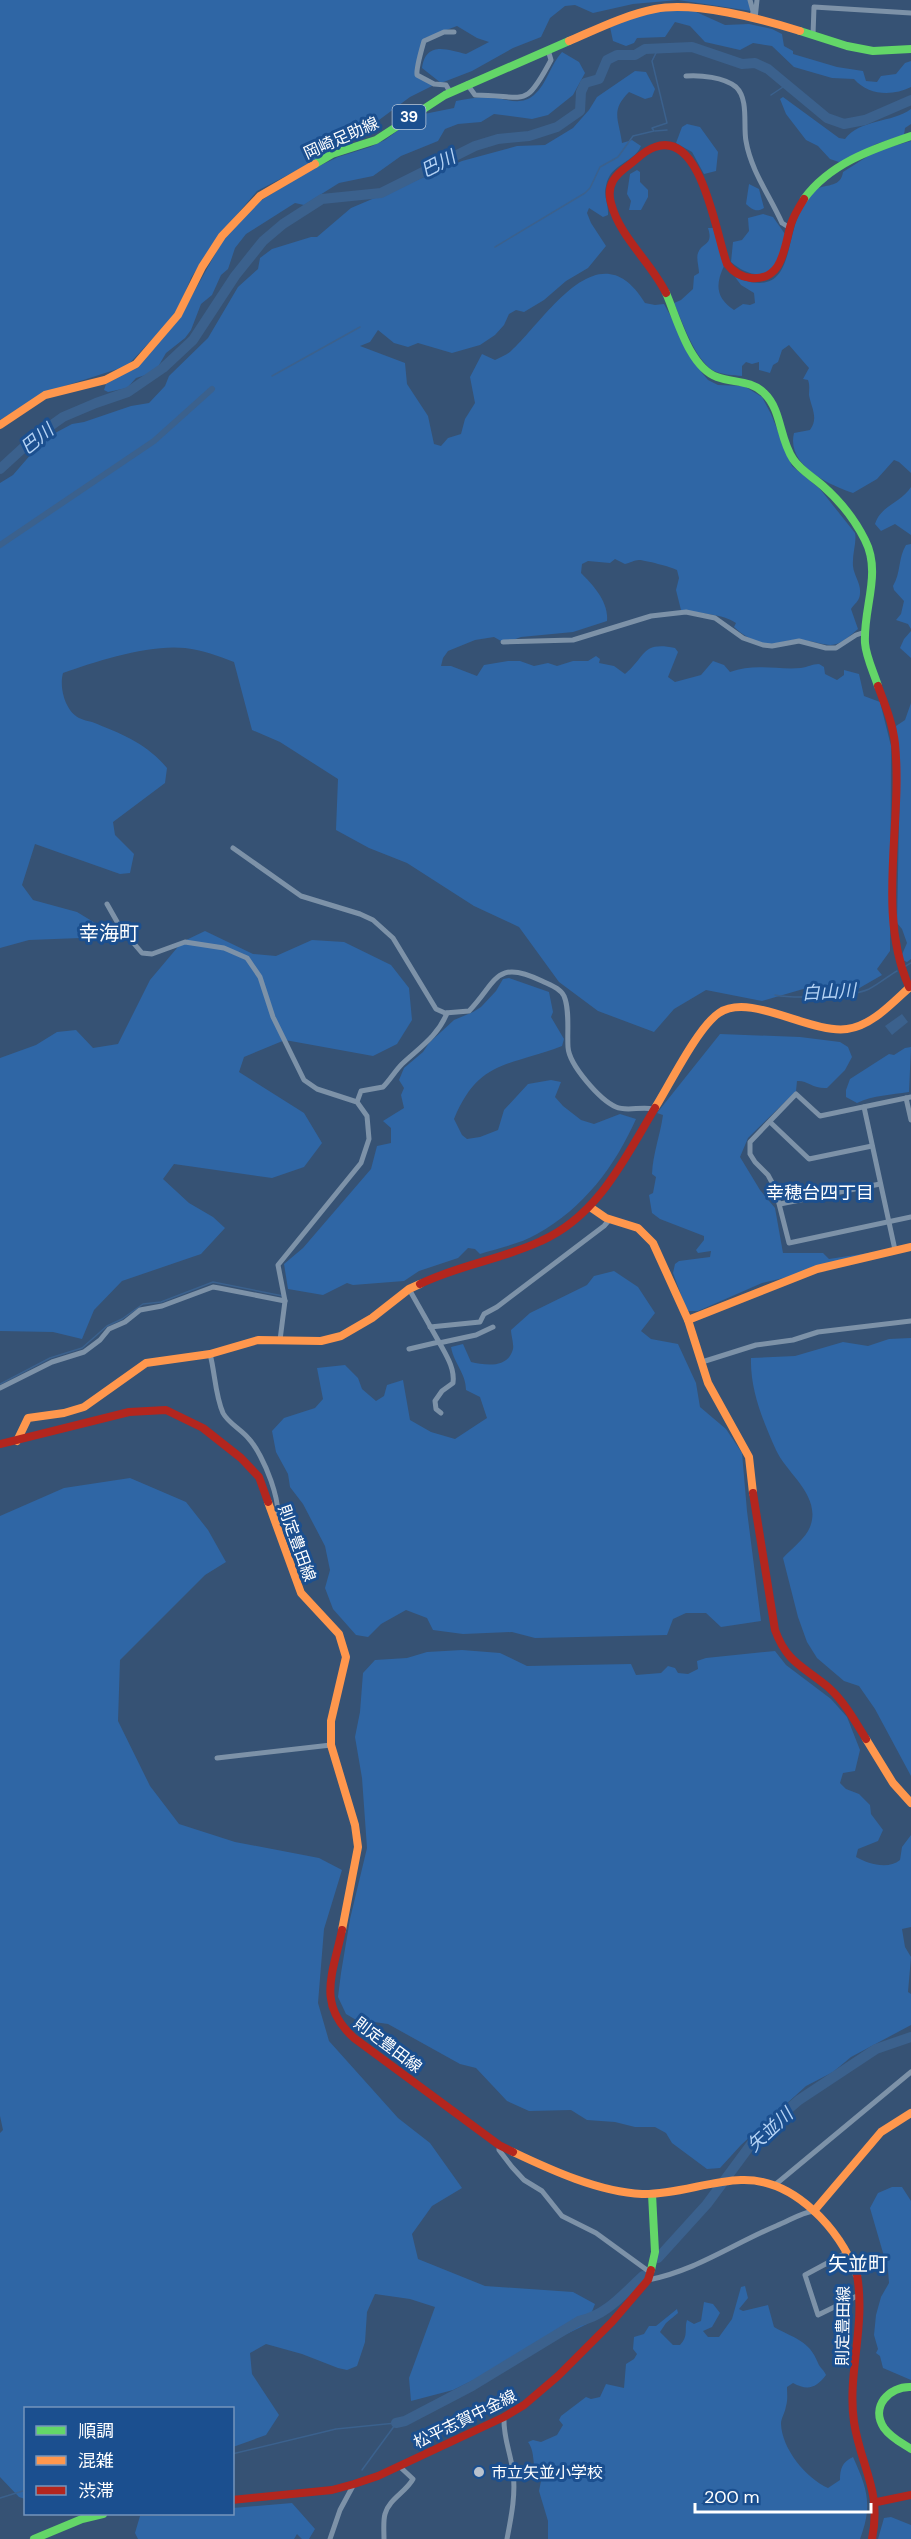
<svg xmlns="http://www.w3.org/2000/svg" width="911" height="2539" font-family="'DM Sans','Noto Sans JP',sans-serif">
<style>
.green{fill:#2f66a5}
.water{fill:#3b618d}
.lines{fill:none;stroke-linecap:round;stroke-linejoin:round}
.stream{stroke:#3b618d;stroke-width:1.5}
.canal{stroke:#3b618d;stroke-width:6}
.river{stroke:#3b618d;stroke-width:10}
.street{stroke:#7d92a8;stroke-width:5}
.fast{stroke:#63d668;stroke-width:8}
.slow{stroke:#ff974d;stroke-width:8}
.jam{stroke:#b3261e;stroke-width:8}
.poi-dot{fill:#b9c2ce;stroke:#1b4f8f;stroke-width:2}
.labels{text-anchor:middle;dominant-baseline:central;stroke-width:6;stroke-linejoin:round;paint-order:stroke}
.shield{fill:#1b4f8f;stroke:#bbcadd;stroke-width:1.5}
.shield-label{font-size:15px;font-weight:bold;fill:#fff}
.street-label{font-size:16px;fill:#fff;stroke:#1b4f8f}
.poi-label{font-size:16px;fill:#fff;stroke:#1b4f8f;text-anchor:start}
.water-label{font-size:18px;font-style:italic;fill:#b5d3f5;stroke:#1b4f8f}
.neighbourhood-label{font-size:18px;fill:#fff;stroke:#1b4f8f}
.quarter-label{font-size:20px;fill:#fff;stroke:#1b4f8f}
</style>
<rect width="100%" height="100%" fill="#365274"/>
<g class="green">
<path d="M0,0H749L751,11L678,0L633,4L593,13L575,5L565,6L550,18L541,37L513,48L472,71L441,83L422,68C426,41 446,49 466,54L489,42L477,38L457,26L425,38L415,69V75L434,85L410,97L344,146L257,191L217,238L191,278L176,314L127,366L46,392L0,420Z"/>
<path d="M662,7L694,11L725,25L749,24L772,29L782,34L784,46L793,51V54L837,67L863,71L866,81L877,82L881,76L896,74L905,63L911,61V87C893,96 869,96 854,79L832,78L794,67L772,46L753,43L740,50L705,42L690,26L675,22L665,37L637,38L634,43L626,46L613,41L610,27Z"/>
<path d="M562,52L579,62L585,73L573,95L548,115L532,119L494,114L481,122L458,124L445,129L438,141L401,156L373,176L339,183L304,205L295,203L246,234L235,248L228,269L221,275L212,295L201,304L191,330L185,338L166,353L155,372L136,378L127,388L108,392L104,390L106,384L135,367L179,319L223,240L252,206L309,171L338,157L370,147L385,140L419,115L454,108L456,101C467,99 478,97 489,97C505,98 520,107 534,95C547,84 550,65 562,52Z"/>
<path d="M635,71L646,72L655,89L652,97L645,99L629,92C610,111 619,119 622,143L632,140L641,146C633,164 610,163 606,186C603,196 609,205 608,215L603,217L589,208L587,213L591,223L606,246L588,268L566,281L544,300L524,312L516,310L509,314L504,325L495,335L480,345L452,353L418,343L408,347L394,343L378,330L370,342L360,346L405,363L407,384L428,416L434,444L441,446L448,438L461,434L465,419L475,403L470,377L482,354L495,360C500,357 507,355 511,351C546,319 599,227 645,303L655,305L664,304L702,373L708,380L718,385L744,386L762,397L771,414L792,466L820,489L855,533C857,542 852,554 853,566C854,576 861,583 860,593C860,601 854,604 851,609L858,629C829,655 831,642 799,640C790,639 781,643 772,644C758,645 744,636 734,627L736,623C724,614 697,613 681,610L676,590L679,578L677,570C672,567 644,560 639,560C634,560 630,563 625,564L615,559L610,563L588,561L582,564L581,573C593,585 609,602 607,621L573,632L521,637L510,641H501L494,637L475,640L448,651L443,658L441,666H451L477,676L484,665L508,661H520L534,666L548,663L557,666L573,661H588L596,656L600,659L599,663L614,666L625,674C646,657 641,641 675,648L678,652L668,677L675,682L701,675L713,661L724,665L730,672C754,663 776,670 801,668C808,667 812,664 819,664L824,667L825,674L837,680L844,675V670L859,674L864,696L880,702L891,746L890,951L877,969L882,975L856,990L839,991L817,985L762,1001L706,990L674,1009L654,1032L598,1011L559,982L519,927L474,906L407,863L369,848L336,830L338,779L280,742L252,730L234,662C218,656 203,650 185,648C150,644 96,661 63,673C59,687 65,711 79,718C83,720 88,721 92,722C122,734 146,743 167,768L165,783L113,822L115,835L134,854L130,873L120,874L35,844L22,885L33,900L77,912L105,929L106,937L29,940L0,948V483L13,475L39,445L57,432L72,424L84,422L131,406L149,403L165,386L169,376L208,338L238,287L258,269L260,258L272,249L311,237H317L351,208L462,161L517,146L545,145L573,128L589,110L597,97Z"/>
<path d="M783,97L839,138L845,139C860,119 892,123 911,109V124L905,128L904,135L876,144L842,163L830,159L818,146L806,140L786,114L780,99Z"/>
<path d="M687,124L700,127L718,152L716,171L704,174L692,152L676,143L682,127Z"/>
<path d="M911,141V473L899,462L894,460L877,479L853,493C829,485 786,465 794,433L810,430C819,418 811,407 809,395C809,390 810,385 808,380L803,379L809,368L789,345L782,350L778,362L773,365L770,373L759,370V362L752,364L746,362L742,366V376C733,375 723,375 714,371C695,360 683,323 674,303L681,300L693,289L694,276L699,273C699,267 696,258 698,253C702,242 714,246 708,228H713L724,266C715,285 716,298 734,310L743,304L750,305L755,303L754,293L741,285L735,277C786,298 785,259 795,225C799,211 807,200 816,189C828,184 841,187 843,172L876,151Z"/>
<path d="M637,170L640,172V182L648,190V197L641,210H629L631,201L627,194L630,174Z"/>
<path d="M749,184L759,189L764,208C756,213 752,209 746,204Z"/>
<path d="M763,214L773,217L785,234C784,243 783,255 778,263C766,282 745,274 731,262L733,242L742,240L749,231L748,218Z"/>
<path d="M911,487V535L895,524L881,531L875,524C881,505 901,503 911,487Z"/>
<path d="M911,544V629L908,624L896,620L901,614L904,601L894,590L893,586C901,573 898,558 906,545Z"/>
<path d="M911,631V658L900,648L904,639Z"/>
<path d="M911,703V959L907,962L900,959L907,943L902,929L897,923L900,772L896,726L905,720Z"/>
<path d="M205,931L253,954L276,956L312,940L344,942L391,965L409,988L412,1020L397,1044L373,1056L285,1040L244,1057L239,1072L304,1113L322,1143L304,1167L272,1178L174,1164L163,1179L189,1203L213,1217L225,1228L201,1254L122,1281L94,1310L82,1339L53,1332L0,1331V1058L36,1045L57,1032L76,1030L93,1048L118,1044L150,980L182,942Z"/>
<path d="M509,978L549,992L553,1012L551,1017L564,1039L562,1046C508,1067 479,1059 454,1119L462,1135L467,1139L480,1137L498,1130L504,1110L528,1084L551,1080L561,1082L555,1097L563,1106L581,1120L594,1124L620,1114L636,1119C615,1166 584,1208 537,1234C520,1244 498,1248 480,1254L475,1249L468,1248L458,1258L419,1271L404,1281L353,1285L347,1283L323,1295L288,1289L284,1264L303,1248L371,1169L377,1146L391,1143V1128L383,1121L404,1108L401,1095L404,1088L399,1080L404,1068L423,1052L429,1043L454,1020L473,1012L481,1007L496,991L503,979Z"/>
<path d="M720,1034L800,1037L840,1042L848,1047L852,1057L845,1070L827,1088C813,1089 807,1080 797,1081L796,1091L748,1138L740,1157L760,1190L775,1208L783,1253H823L829,1259L875,1252L878,1256L762,1283L698,1311H687L673,1273L675,1264L679,1261L710,1257L711,1251L698,1253L696,1250L704,1240V1236L660,1219L652,1213L649,1195L653,1193L656,1177L652,1174C653,1153 660,1136 663,1115L657,1113Z"/>
<path d="M911,1047L909,1092C891,1095 874,1095 857,1103L846,1097V1090L850,1079L889,1054L894,1055L905,1048Z"/>
<path d="M614,1271L638,1287L655,1313L641,1331L651,1339L678,1344L696,1383L700,1407L726,1429L742,1453L747,1511L761,1621L721,1627L706,1613H686L673,1619L667,1635L535,1638L512,1632L463,1634L433,1630L427,1618L406,1610L381,1624L368,1637L356,1635L333,1609L325,1588L330,1570L325,1546L303,1504L290,1487L288,1474L276,1452L272,1431L284,1418L315,1408L323,1399L317,1368L345,1365L358,1378L362,1389L376,1401L384,1396L387,1385L403,1380L410,1420L431,1432L455,1439L487,1418L480,1397L466,1390C466,1373 454,1364 451,1347L463,1344L471,1362C485,1365 508,1369 513,1349C514,1344 511,1335 511,1330L530,1313L587,1285L594,1276Z"/>
<path d="M911,1338V1776L875,1709L859,1686L844,1681L817,1658L807,1642L798,1617L783,1558C791,1549 806,1538 810,1527C822,1496 787,1474 776,1450C763,1421 750,1390 751,1358L795,1356L843,1342L868,1346L889,1339Z"/>
<path d="M130,1478L186,1502L208,1530L226,1562L205,1575L120,1660L118,1721L150,1786L179,1824L235,1842L319,1858L342,1870L324,1929L318,2003L329,2041L398,2118L430,2143L462,2188L432,2206L412,2234L418,2259L485,2286L573,2292L595,2304L587,2324L453,2390L411,2401L409,2378L435,2307L410,2299L375,2294L367,2312L365,2342L357,2366L347,2370L338,2368L302,2354L266,2344L250,2353L252,2374L279,2415L266,2435L233,2447L232,2408H26L25,2499L19,2497L0,2477V2133L3,2130L0,2116V1516L64,1488Z"/>
<path d="M462,1650L500,1653L527,1666L631,1664L636,1675L661,1673L668,1666L675,1668L678,1673L688,1674L698,1669L697,1661L706,1658L775,1651L786,1665L831,1699L847,1717L860,1750L855,1771L843,1773L840,1783L846,1789L859,1794L870,1805L871,1814L883,1830L878,1841L858,1849L856,1857C868,1864 888,1870 900,1860L902,1847L911,1835V1927L902,1929L905,1947L911,1957L908,1992L911,1994V2025L851,2057L833,2072L806,2086L741,2145L720,2168L707,2169L672,2143L666,2133L655,2127H635L615,2122L587,2120L571,2110L529,2111L507,2101L476,2068L460,2064L388,2024L374,2022L363,2024L346,2014L338,1997L341,1973L350,1919L367,1848L362,1778L355,1737L360,1712L363,1673L375,1660L407,1658L427,1652Z"/>
<path d="M892,2187H902L911,2201V2380L883,2368L880,2356L876,2353L878,2349L874,2335L876,2315L881,2297L889,2283L888,2270L870,2208L878,2193Z"/>
<path d="M745,2286L748,2298L739,2309L743,2311L768,2305L774,2327C795,2339 809,2340 818,2363C820,2368 824,2370 826,2375C816,2388 808,2391 793,2383L787,2387C787,2393 788,2400 786,2406C785,2413 781,2418 781,2424C782,2449 806,2478 828,2488L840,2480C840,2469 842,2462 853,2457C867,2488 873,2505 860,2539H548V2521L539,2491L541,2481C530,2471 537,2454 528,2442L533,2440L541,2442L557,2435L563,2425L559,2420L561,2416L586,2397L591,2399L600,2397L606,2384L624,2388L626,2364L634,2359L637,2354L633,2349L634,2337L644,2334L649,2326H656L677,2309L678,2313L666,2323L660,2332L673,2345H680C689,2336 684,2329 687,2320L694,2324L701,2321L704,2302L713,2304L720,2313L712,2327L703,2331L708,2337H719L732,2319L741,2287Z"/>
<path d="M292,2503L315,2529L309,2539H302L297,2534L294,2539H138L135,2533L140,2516L232,2514L233,2508Z"/>
<path d="M891,2517L911,2525V2539H878L884,2518Z"/>
</g>
<path class="water" d="M902,1014L908,1022L892,1035L885,1026Z"/>
<g class="lines">
<g class="stream">
<path d="M771,95L786,85"/>
<path d="M655,131L667,130"/>
<path d="M495,247L585,193L590,188L600,167L618,157L633,136L654,131L652,128L667,123L652,61L658,49"/>
<path d="M272,376L360,327"/>
<path d="M904,967L911,963"/>
<path d="M775,995C794,999 852,997 869,989C879,984 888,976 897,971"/>
<path d="M0,1384L50,1358L82,1348L107,1326L122,1319L143,1304L161,1302L213,1282L283,1296"/>
<path d="M232,2454L336,2429L396,2423"/>
<path d="M362,2470L395,2425"/>
<path d="M0,2498L26,2490"/>
</g>
<path class="canal" d="M0,545L154,441L212,389"/>
<g class="river">
<path d="M0,469L35,437L63,417L96,403L128,392L163,368L193,340L235,276L263,241L283,224L322,199L381,193L475,146L498,139L529,136L557,127L580,111L581,92L585,83L599,79L607,60L617,55H635L645,49L692,47L742,64L755,63L768,69L827,118L844,124L865,120L911,100"/>
<path d="M658,2258L707,2204L755,2139L777,2119L799,2100L876,2049L911,2037"/>
<path d="M396,2423L405,2421L472,2386L579,2321C607,2315 623,2294 643,2276"/>
</g>
<g class="street">
<path d="M750,0L753,11L752,18"/>
<path d="M755,19L757,0"/>
<path d="M813,35L814,7L911,13"/>
<path d="M686,76C700,75 724,77 736,87C749,99 743,126 746,141C751,171 770,196 782,223L790,228"/>
<path d="M467,84L475,95C526,95 524,111 551,60L548,50"/>
<path d="M450,92L446,85L434,84L417,75C416,68 422,48 424,41L444,32H454"/>
<path d="M503,642L573,640L651,616L686,612L715,618L743,638L763,645L772,646L799,641L826,648H836L856,635L865,632"/>
<path d="M233,848L301,896L360,914L373,920L393,938L436,1009L445,1013L469,1011C497,982 495,958 542,981C550,985 560,988 564,996C570,1010 567,1032 568,1047C569,1065 600,1100 616,1107C627,1112 641,1106 653,1109"/>
<path d="M107,904L120,927L142,953L152,954L185,942L224,948L247,958L260,977L273,1017L304,1080L317,1089L357,1102L367,1116L369,1139L361,1163L278,1265L285,1301L280,1340"/>
<path d="M911,1097L820,1116L796,1094L750,1142V1154L755,1162L768,1175L775,1188L789,1243L911,1217"/>
<path d="M906,1098L911,1120"/>
<path d="M357,1102L361,1091L383,1087C390,1080 395,1071 402,1064C419,1048 438,1036 447,1013"/>
<path d="M864,1107L895,1250"/>
<path d="M770,1122L809,1159L872,1146"/>
<path d="M780,1204L880,1184"/>
<path d="M430,1327L480,1322L484,1314L497,1307L604,1226L610,1219"/>
<path d="M439,1342C446,1355 455,1368 453,1383L442,1391L435,1401L436,1409L441,1413"/>
<path d="M439,1343L476,1335L493,1327"/>
<path d="M409,1349L439,1342L409,1289"/>
<path d="M210,1354C215,1372 215,1395 223,1413C228,1423 242,1430 249,1439C263,1454 285,1507 275,1524"/>
<path d="M702,1362L756,1345L793,1340L818,1332L911,1321"/>
<path d="M0,1388L52,1362L84,1352L100,1340L109,1329L125,1322L140,1310L162,1306L213,1287L219,1288L285,1301"/>
<path d="M217,1758L331,1745"/>
<path d="M499,2145V2150L512,2167L524,2180L542,2191L562,2216L596,2233L651,2273"/>
<path d="M776,2184L911,2072"/>
<path d="M846,2253L805,2275L818,2315L859,2295"/>
<path d="M648,2280C695,2271 733,2244 776,2226C789,2221 800,2213 814,2211"/>
<path d="M504,2417C503,2438 511,2453 513,2473C516,2494 511,2518 507,2539"/>
<path d="M330,2539L340,2510L354,2484"/>
<path d="M384,2539C384,2531 383,2521 385,2514C389,2499 406,2492 413,2479L399,2466"/>
</g>
<g class="fast">
<path d="M800,31L847,46L873,51L911,49"/>
<path d="M315,164L332,154L376,140L445,95L569,41"/>
<path d="M804,199C829,164 872,149 911,136"/>
<path d="M666,293C677,318 689,367 717,377C733,383 751,380 764,393C782,410 779,438 793,459C800,470 813,477 823,486C840,501 855,520 865,540C882,573 863,608 865,643C866,657 874,673 878,686"/>
<path d="M651,2270L655,2252L652,2194"/>
<path d="M911,2387C889,2386 870,2407 884,2428C891,2438 902,2443 911,2449"/>
<path d="M34,2539L82,2519L103,2514"/>
</g>
<g class="slow">
<path d="M569,41C597,29 625,15 655,9C693,1 763,19 800,31"/>
<path d="M0,425L45,395L105,380L136,364L178,315L202,267L222,236L260,196L315,164"/>
<path d="M655,1108C670,1084 698,1027 719,1013C750,992 810,1034 847,1029C872,1026 893,1002 911,986"/>
<path d="M590,1207L606,1218L638,1228L653,1243L688,1320L708,1383L749,1457L753,1493"/>
<path d="M688,1320L817,1269L911,1247"/>
<path d="M17,1441L28,1418L64,1413L84,1407L146,1363L210,1354L258,1340L321,1341L341,1336L372,1318L409,1289L420,1284"/>
<path d="M268,1502L301,1593L339,1634L346,1657L331,1721V1745L355,1825L358,1847L342,1930"/>
<path d="M866,1739L893,1783L911,1803"/>
<path d="M513,2152C551,2170 599,2192 642,2194C674,2195 709,2181 741,2180C795,2178 840,2230 857,2275"/>
<path d="M814,2211L881,2132L911,2113"/>
</g>
<g class="jam">
<path d="M666,293C651,262 620,238 611,203C606,185 615,175 629,165C637,159 645,150 655,147C702,130 716,235 727,264C733,272 741,277 751,278C784,281 784,246 791,224C794,215 799,207 804,199"/>
<path d="M878,686C885,705 893,724 895,744C903,824 876,912 909,987"/>
<path d="M420,1284C459,1265 503,1259 541,1241C598,1216 625,1158 655,1108"/>
<path d="M0,1444L129,1412L166,1410L203,1428L241,1458L259,1477L268,1502"/>
<path d="M753,1493L775,1630C787,1663 803,1666 828,1687C844,1701 855,1721 866,1739"/>
<path d="M342,1930C333,1974 316,2004 354,2038L499,2145L513,2152"/>
<path d="M857,2275C866,2326 847,2374 854,2422C861,2468 882,2490 872,2539"/>
<path d="M232,2500L332,2490L354,2484L378,2476L504,2417L524,2405L558,2376L612,2322L648,2280L651,2270"/>
<path d="M877,2502L911,2495"/>
</g>
</g>
<circle class="poi-dot" cx="479" cy="2472" r="6"/>
<g class="labels">
<rect class="shield" x="392.5" y="105" width="33" height="24" rx="4.5"/>
<g class="shield-label">
<text x="409" y="117">39</text>
</g>
<g class="street-label">
<text transform="translate(341 138) rotate(-24)">岡崎足助線</text>
<text transform="translate(297 1543) rotate(70)">則定豊田線</text>
<text transform="translate(388 2045) rotate(37)">則定豊田線</text>
<text transform="translate(843 2326) rotate(-89)">則定豊田線</text>
<text transform="translate(465 2419) rotate(-26)">松平志賀中金線</text>
</g>
<g class="poi-label">
<text x="491" y="2472">市立矢並小学校</text>
</g>
<g class="water-label">
<text transform="translate(438 164) rotate(-27)">巴川</text>
<text transform="translate(37 439) rotate(-39)">巴川</text>
<text transform="translate(829 992) rotate(-3)">白山川</text>
<text transform="translate(770 2130) rotate(-43)">矢並川</text>
</g>
<g class="neighbourhood-label">
<text x="820" y="1193">幸穂台四丁目</text>
</g>
<g class="quarter-label">
<text x="109" y="933">幸海町</text>
<text x="858" y="2264">矢並町</text>
</g>
</g>
<rect x="24" y="2407" width="210" height="108" fill="#1b4f8f" stroke="#7695bc" stroke-width="1.5"/>
<rect x="36" y="2426" width="30" height="9" fill="#63d668" stroke="#7695bc" stroke-width="1.5"/>
<text x="78" y="2437" font-size="18" fill="#ffffff">順調</text>
<rect x="36" y="2456" width="30" height="9" fill="#ff974d" stroke="#7695bc" stroke-width="1.5"/>
<text x="78" y="2467" font-size="18" fill="#ffffff">混雑</text>
<rect x="36" y="2486" width="30" height="9" fill="#b3261e" stroke="#7695bc" stroke-width="1.5"/>
<text x="78" y="2497" font-size="18" fill="#ffffff">渋滞</text>
<path d="M695 2503v9h176v-9" fill="none" stroke="#ffffff" stroke-width="3"/>
<text x="704" y="2503" font-size="18" fill="#ffffff" stroke="#1b4f8f" stroke-width="4.5" paint-order="stroke">200 m</text>
</svg>
